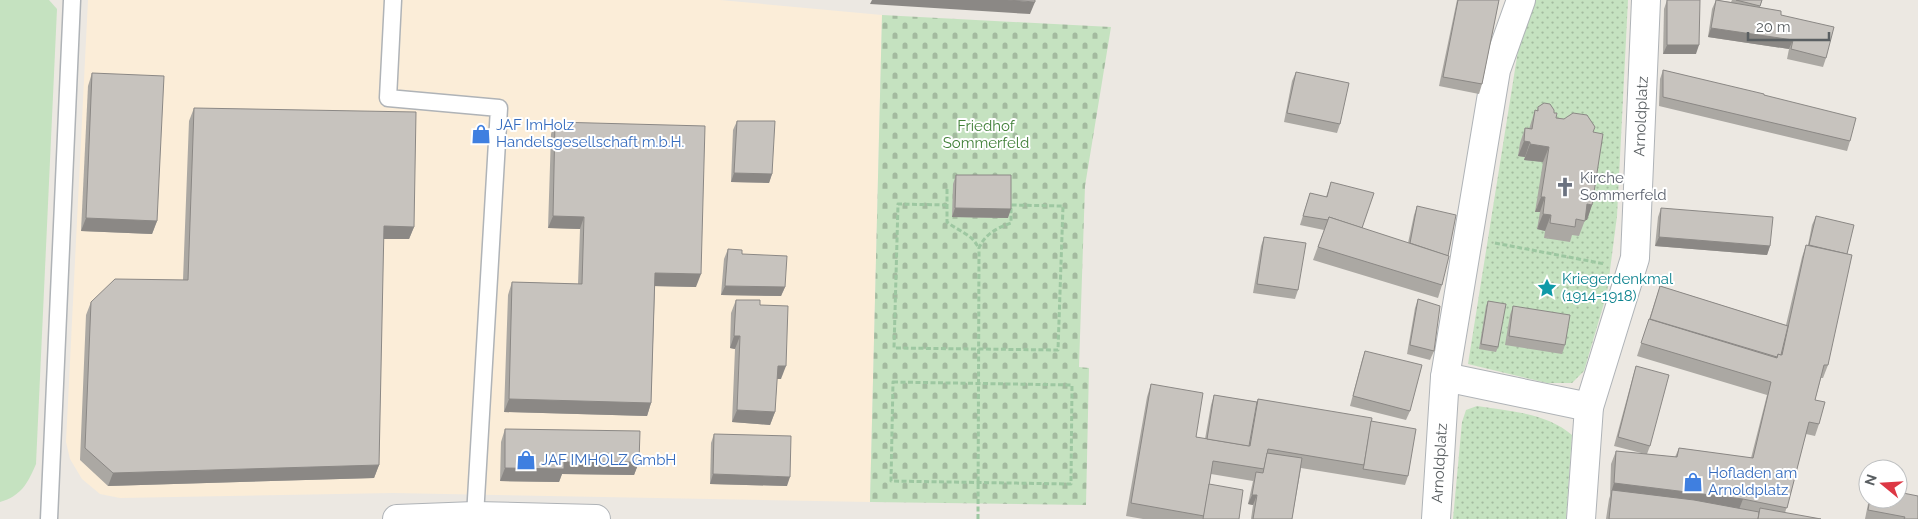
<svg xmlns="http://www.w3.org/2000/svg" width="1918" height="519" font-family="Raleway,sans-serif">
<style>
.commercial{fill:#fbedd8}
.grass{fill:#c5e2c0}
.cemetery{fill:url(#cemetery-stones)}
.park{fill:url(#park-dots)}
.lines{fill:none;stroke-linecap:round;stroke-linejoin:round}
.lane-casing{stroke:#afb3b7;stroke-width:19}
.street-casing{stroke:#afb3b7;stroke-width:30}
.secondary-casing{stroke:#afb3b7;stroke-width:30}
.path{stroke:#9dc7a1;stroke-width:3;stroke-dasharray:5 2.5;stroke-linecap:butt}
.lane{stroke:#fff;stroke-width:16}
.street{stroke:#fff;stroke-width:28}
.secondary{stroke:#fff;stroke-width:28}
.wall{fill:#aba8a3}
.shaded-wall{fill:#8b8885}
.building{fill:#c7c3be;stroke:#8b8885}
.labels{text-anchor:middle;dominant-baseline:central;stroke-width:4;stroke-linejoin:round;paint-order:stroke}
.street-label{font-size:15px;fill:#5a5f62;stroke:#fff}
.shop-label{font-size:15px;fill:#366cbe;stroke:#fff;text-anchor:start}
.park-label{font-size:15px;fill:#42813a;stroke:#fff}
.worship-label{font-size:15px;fill:#5b616d;stroke:#fff;text-anchor:start}
.culture-label{font-size:15px;fill:#0d838f;stroke:#fff;text-anchor:start}
</style>
<defs>
<pattern id="cemetery-stones" width="16" height="16" patternUnits="userSpaceOnUse" patternTransform="scale(1.25)"><rect width="16" height="16" fill="#c5e2c0"/><path d="M2 7V4a2 2 0 0 1 4 0v3zM10 15v-3a2 2 0 0 1 4 0v3z" fill="#a3ba9f"/></pattern>
<pattern id="park-dots" width="8" height="8" patternUnits="userSpaceOnUse" patternTransform="scale(1.25)"><rect width="8" height="8" fill="#c5e2c0"/><path d="M2 2h.1M6 6h.1" fill="none" stroke="#a3ba9f" stroke-width="1.8" stroke-linecap="round"/></pattern>
</defs>
<rect width="100%" height="100%" fill="#ece8e2"/>
<path class="commercial" d="M88,0H720L882,15L870,502L393,493L120,498L100,494L82,479L70,459L66,442Z"/>
<path class="grass" d="M0,0H49L57,9L36,464C28,483 21,496 0,502Z"/>
<path class="cemetery" d="M882,15L1111,27L1085,186L1079,367L1089,368L1086,505L870,502Z"/>
<g class="park">
<path d="M1534,0H1628L1617,216L1607,293L1584,371L1572,383H1547L1468,364L1520,38Z"/>
<path d="M1477,406C1509,411 1547,413 1572,435L1566,519H1453L1462,422L1466,410Z"/>
</g>
<g class="lines">
<defs>
<g id="lane">
<path d="M393,0L388,98L499,108L475,516"/>
<path d="M49,519L72,0"/>
</g>
<g id="street">
<path d="M1445,377L1589,407"/>
<path id="s1" d="M1436,519L1445,377L1496,70L1521,0"/>
<path id="s2" d="M1581,519L1589,407L1635,258L1646,0"/>
</g>
<path id="secondary" d="M397,519L475,516L596,519"/>
</defs>
<use href="#lane" class="lane-casing"/>
<use href="#street" class="street-casing"/>
<use href="#secondary" class="secondary-casing"/>
<g class="path">
<path d="M947,189V222C958,231 972,234 978,247"/>
<path d="M947,205L898,204L894,348L1058,350L1063,206L1011,205"/>
<path d="M1495,243L1605,264"/>
<path d="M893,382L1072,385L1071,484L891,481Z"/>
<path d="M978,519L979,248C985,234 997,228 1011,223V207"/>
</g>
<use href="#lane" class="lane"/>
<use href="#street" class="street"/>
<use href="#secondary" class="secondary"/>
</g>
<g class="wall">
<path d="M1457,0H1499L1482,84L1479,94L1439,86Z"/>
<path d="M1667,0L1696,54H1663L1664,9Z"/>
<path d="M1716,0L1731,2L1732,0H1762L1760,7L1781,15L1826,58L1823,67L1787,59L1789,49L1708,37L1712,9Z"/>
<path d="M1663,70L1764,95L1850,141L1847,151L1659,106L1660,79Z"/>
<path d="M1296,72L1340,124L1337,133L1284,122L1292,81Z"/>
<path d="M92,73L157,221L152,234L81,231L88,86Z"/>
<path d="M1538,107L1554,113L1556,118L1593,132L1592,205L1587,220H1585L1579,236L1572,235L1570,242L1544,238L1545,231L1537,229L1540,212H1535L1543,162L1524,160L1525,157L1518,156L1520,143L1525,128L1529,129L1535,110L1537,111Z"/>
<path d="M194,108L414,227L409,239H383L379,465L374,478L108,486L80,460L86,315L91,302L183,280L189,121Z"/>
<path d="M737,121L772,174L769,183L731,182L733,130Z"/>
<path d="M555,122L696,287L655,286L651,403L647,416L504,412L508,295L512,282L578,284L580,229L548,228L551,134Z"/>
<path d="M956,175L1008,218L952,217L953,184Z"/>
<path d="M1331,182L1362,228L1408,243L1414,215L1417,206L1442,285L1438,298L1313,260L1324,230L1300,225L1310,193L1326,197Z"/>
<path d="M1661,208L1770,246L1767,255L1655,246L1658,217Z"/>
<path d="M1816,216L1847,254L1828,365L1823,378H1821L1815,400L1819,424L1815,436L1806,434L1785,513L1821,519H1606L1609,499L1610,496L1611,464L1616,451L1645,454L1614,446L1633,376L1636,366L1650,446L1647,454L1675,457L1679,448L1751,458L1767,395L1637,356L1660,286L1786,325L1802,257L1806,245H1808L1812,225Z"/>
<path d="M1264,237L1298,290L1295,299L1253,293L1261,246Z"/>
<path d="M728,249L742,254L785,287L781,296L721,295L724,259Z"/>
<path d="M1418,299L1434,351L1430,360L1407,354L1415,308Z"/>
<path d="M736,300L760,305L781,379H777L775,412L770,425L732,422L735,349L730,348L731,313Z"/>
<path d="M1488,301L1498,347L1496,352L1479,349L1486,306Z"/>
<path d="M1513,306L1565,345L1562,354L1505,345L1510,315Z"/>
<path d="M1365,351L1410,411L1406,420L1350,406L1362,360Z"/>
<path d="M1151,384L1196,437L1205,439L1211,405L1214,395L1257,402L1258,399L1371,421L1408,476L1405,485L1301,468L1292,519H1251L1253,505L1248,504L1253,481L1211,474L1209,484L1239,519H1143L1126,516L1147,397Z"/>
<path d="M505,429L639,462L634,475L562,474L559,482L500,481L501,442Z"/>
<path d="M714,434L787,486L710,484L711,443Z"/>
<path d="M1869,499H1898L1918,519H1865Z"/>
</g>
<g class="shaded-wall">
<path d="M872,0H1007L1035,2L1030,14L870,4Z"/>
<path d="M1711,28L1793,40L1789,49L1708,37Z"/>
<path d="M1667,45H1699L1696,54H1663Z"/>
<path d="M1524,141L1530,142L1525,157L1518,156Z"/>
<path d="M1530,144L1549,147L1543,162L1524,160Z"/>
<path d="M734,173L772,174L769,183L731,182Z"/>
<path d="M1541,197H1545L1540,212H1535Z"/>
<path d="M1587,204L1592,205L1587,220H1581Z"/>
<path d="M955,208L1011,209L1008,218L952,217Z"/>
<path d="M1543,214L1551,215L1545,231L1537,229Z"/>
<path d="M553,216L584,217L580,229L548,228Z"/>
<path d="M86,218L157,221L152,234L81,231Z"/>
<path d="M384,226L414,227L409,239H379Z"/>
<path d="M1659,237L1770,246L1767,255L1655,246Z"/>
<path d="M655,273L701,274L696,287L651,286Z"/>
<path d="M725,286L785,287L781,296L721,295Z"/>
<path d="M734,336H740L735,349L730,348Z"/>
<path d="M778,366H786L781,379H773Z"/>
<path d="M509,399L651,403L647,416L504,412Z"/>
<path d="M737,410L775,412L770,425L732,422Z"/>
<path d="M564,462H639L634,475L562,474L559,482L500,481L505,468Z"/>
<path d="M379,465L374,478L108,486L113,473Z"/>
<path d="M713,474L790,477L787,486L710,484Z"/>
<path d="M1614,483L1743,499L1738,512L1612,490L1610,496Z"/>
<path d="M1252,495H1257L1253,505L1248,504Z"/>
</g>
<g class="building">
<path d="M1007,0H1035V2Z"/>
<path d="M1458,0H1499L1482,84L1443,77Z"/>
<path d="M1667,0H1700L1699,45H1667Z"/>
<path d="M1716,0L1781,11V15L1834,27L1826,58L1791,49L1793,40L1711,28Z"/>
<path d="M1736,0H1762L1760,6Z"/>
<path d="M1663,70L1764,94V95L1856,118L1850,141L1663,97Z"/>
<path d="M1296,72L1349,83L1340,124L1287,113Z"/>
<path d="M92,73L164,76L157,221L86,218Z"/>
<path d="M1544,103L1550,104L1554,110V113H1557L1556,118L1564,119L1573,113L1587,115L1595,127L1593,132L1603,134L1592,205L1587,204L1585,221L1576,219L1575,227L1550,223L1551,215L1543,214L1545,197H1541L1549,147L1530,144V142L1524,141L1525,128L1532,129L1535,110L1538,111V107Z"/>
<path d="M194,108L416,112L414,227L384,226L379,465L113,473L85,448L91,302L115,279L188,280Z"/>
<path d="M737,121H775L772,174L734,173Z"/>
<path d="M555,122L705,126L701,274L655,273L651,403L509,399L512,282L582,284L584,217L553,216Z"/>
<path d="M956,175H1011V209L955,208Z"/>
<path d="M1331,182L1374,193L1362,228L1329,217L1328,220L1303,216L1310,193L1327,197Z"/>
<path d="M1417,206L1456,215L1448,256L1410,243Z"/>
<path d="M1661,208L1773,217L1770,246L1659,237Z"/>
<path d="M1816,216L1854,225L1847,254L1809,245Z"/>
<path d="M1329,217L1449,256L1442,285L1318,247Z"/>
<path d="M1264,237L1306,243L1298,290L1257,284Z"/>
<path d="M1806,245L1852,255L1828,365H1824L1815,400L1825,402L1819,424L1809,422L1787,508L1743,499L1614,483L1616,451L1677,457L1679,448L1753,458L1771,382L1641,343L1649,319L1777,358L1778,354L1782,355Z"/>
<path d="M728,249L742,250V254L787,256L785,287L725,286Z"/>
<path d="M1660,286L1788,326L1781,355L1778,354L1777,357L1650,319Z"/>
<path d="M1418,299L1440,306L1434,351L1410,345Z"/>
<path d="M736,300H760V305L788,306L786,366H778L775,412L737,410L740,336H734Z"/>
<path d="M1488,301L1506,304L1498,347L1481,344Z"/>
<path d="M1513,306L1570,315L1565,345L1509,336Z"/>
<path d="M1365,351L1422,365L1410,411L1353,396Z"/>
<path d="M1636,366L1669,375L1650,446L1618,437Z"/>
<path d="M1151,384L1203,393L1196,437L1250,446L1258,399L1372,418L1364,465L1268,449L1264,469L1213,461L1204,516L1131,503Z"/>
<path d="M1214,395L1257,402L1249,446L1207,439Z"/>
<path d="M1371,421L1416,429L1408,476L1363,469L1364,465Z"/>
<path d="M505,429L640,431L639,462H564V469L505,468Z"/>
<path d="M714,434L791,436L790,477L713,474Z"/>
<path d="M1267,453L1302,458L1292,519H1253L1257,495H1252L1256,472L1263,473Z"/>
<path d="M1209,484L1243,490L1239,519H1203Z"/>
<path d="M1612,490L1694,500L1759,512L1758,519H1609Z"/>
<path d="M1898,492L1918,496V519H1904L1905,517L1868,510L1870,499H1898Z"/>
<path d="M1760,508L1821,519H1758Z"/>
</g>
<defs>
<symbol id="shop-bare" viewBox="-9 -9 18 18"><path d="M-5-2.5h2.3a2.7 3.5 0 0 1 5.4 0H5L5.5 6h-11ZM-1.5-2.5h3a1.5 2.3 0 0 0-3 0Z" fill="#3f7fe0" stroke="#fff" stroke-width="2.5" paint-order="stroke"/></symbol>
<symbol id="church-bare" viewBox="-9 -9 18 18"><path d="M-1.2-6h2.4v3.5h3.3v2.4h-3.3V6h-2.4V-.1h-3.3v-2.4h3.3Z" fill="#6b7280" stroke="#fff" stroke-width="2.5" paint-order="stroke"/></symbol>
<symbol id="sight-bare" viewBox="-9 -9 18 18"><path d="M0-6L1.8-2.2L6-1.7L2.9 1.2L3.7 5.4L0 3.3L-3.7 5.4L-2.9 1.2L-6-1.7L-1.8-2.2Z" fill="#0f9aa8" stroke="#fff" stroke-width="2.5" paint-order="stroke"/></symbol>
</defs>
<g fill-rule="evenodd">
<use href="#shop-bare" x="467" y="120" width="28" height="28"/>
<use href="#church-bare" x="1551" y="173" width="28" height="28"/>
<use href="#sight-bare" x="1533" y="274" width="28" height="28"/>
<use href="#shop-bare" x="512" y="446" width="28" height="28"/>
<use href="#shop-bare" x="1679" y="468" width="28" height="28"/>
</g>
<g class="labels">
<g class="street-label">
<text stroke="none"><textPath href="#s2" startOffset="410">Arnoldplatz</textPath></text>
<text stroke="none"><textPath href="#s1" startOffset="56">Arnoldplatz</textPath></text>
</g>
<g class="shop-label">
<text x="496" y="125">JAF ImHolz<tspan x="496" dy="17">Handelsgesellschaft m.b.H.</tspan></text>
<text x="541" y="460">JAF IMHOLZ GmbH</text>
<text x="1708" y="473">Hofladen am<tspan x="1708" dy="17">Arnoldplatz</tspan></text>
</g>
<g class="park-label">
<text x="986" y="126">Friedhof<tspan x="986" dy="17">Sommerfeld</tspan></text>
</g>
<g class="worship-label">
<text x="1580" y="178">Kirche<tspan x="1580" dy="17">Sommerfeld</tspan></text>
</g>
<g class="culture-label">
<text x="1562" y="279">Kriegerdenkmal<tspan x="1562" dy="17">(1914-1918)</tspan></text>
</g>
</g>
<g transform="translate(1883 484) rotate(288)"><circle r="24" fill="#ffffff" stroke="#bdbfc0"/>
<path d="M0-4L9 19L0 12L-9 19Z" fill="#dd3744"/>
<text y="-8" font-size="14" font-weight="bold" text-anchor="middle" fill="#5a5f62">N</text>
</g>
<path d="M1748 32v8h81v-8" fill="none" stroke="#5a5f62" stroke-width="2.5"/>
<text x="1756" y="32" font-size="15" fill="#5a5f62" stroke="#ffffff" stroke-width="4" paint-order="stroke">20 m</text>
</svg>
